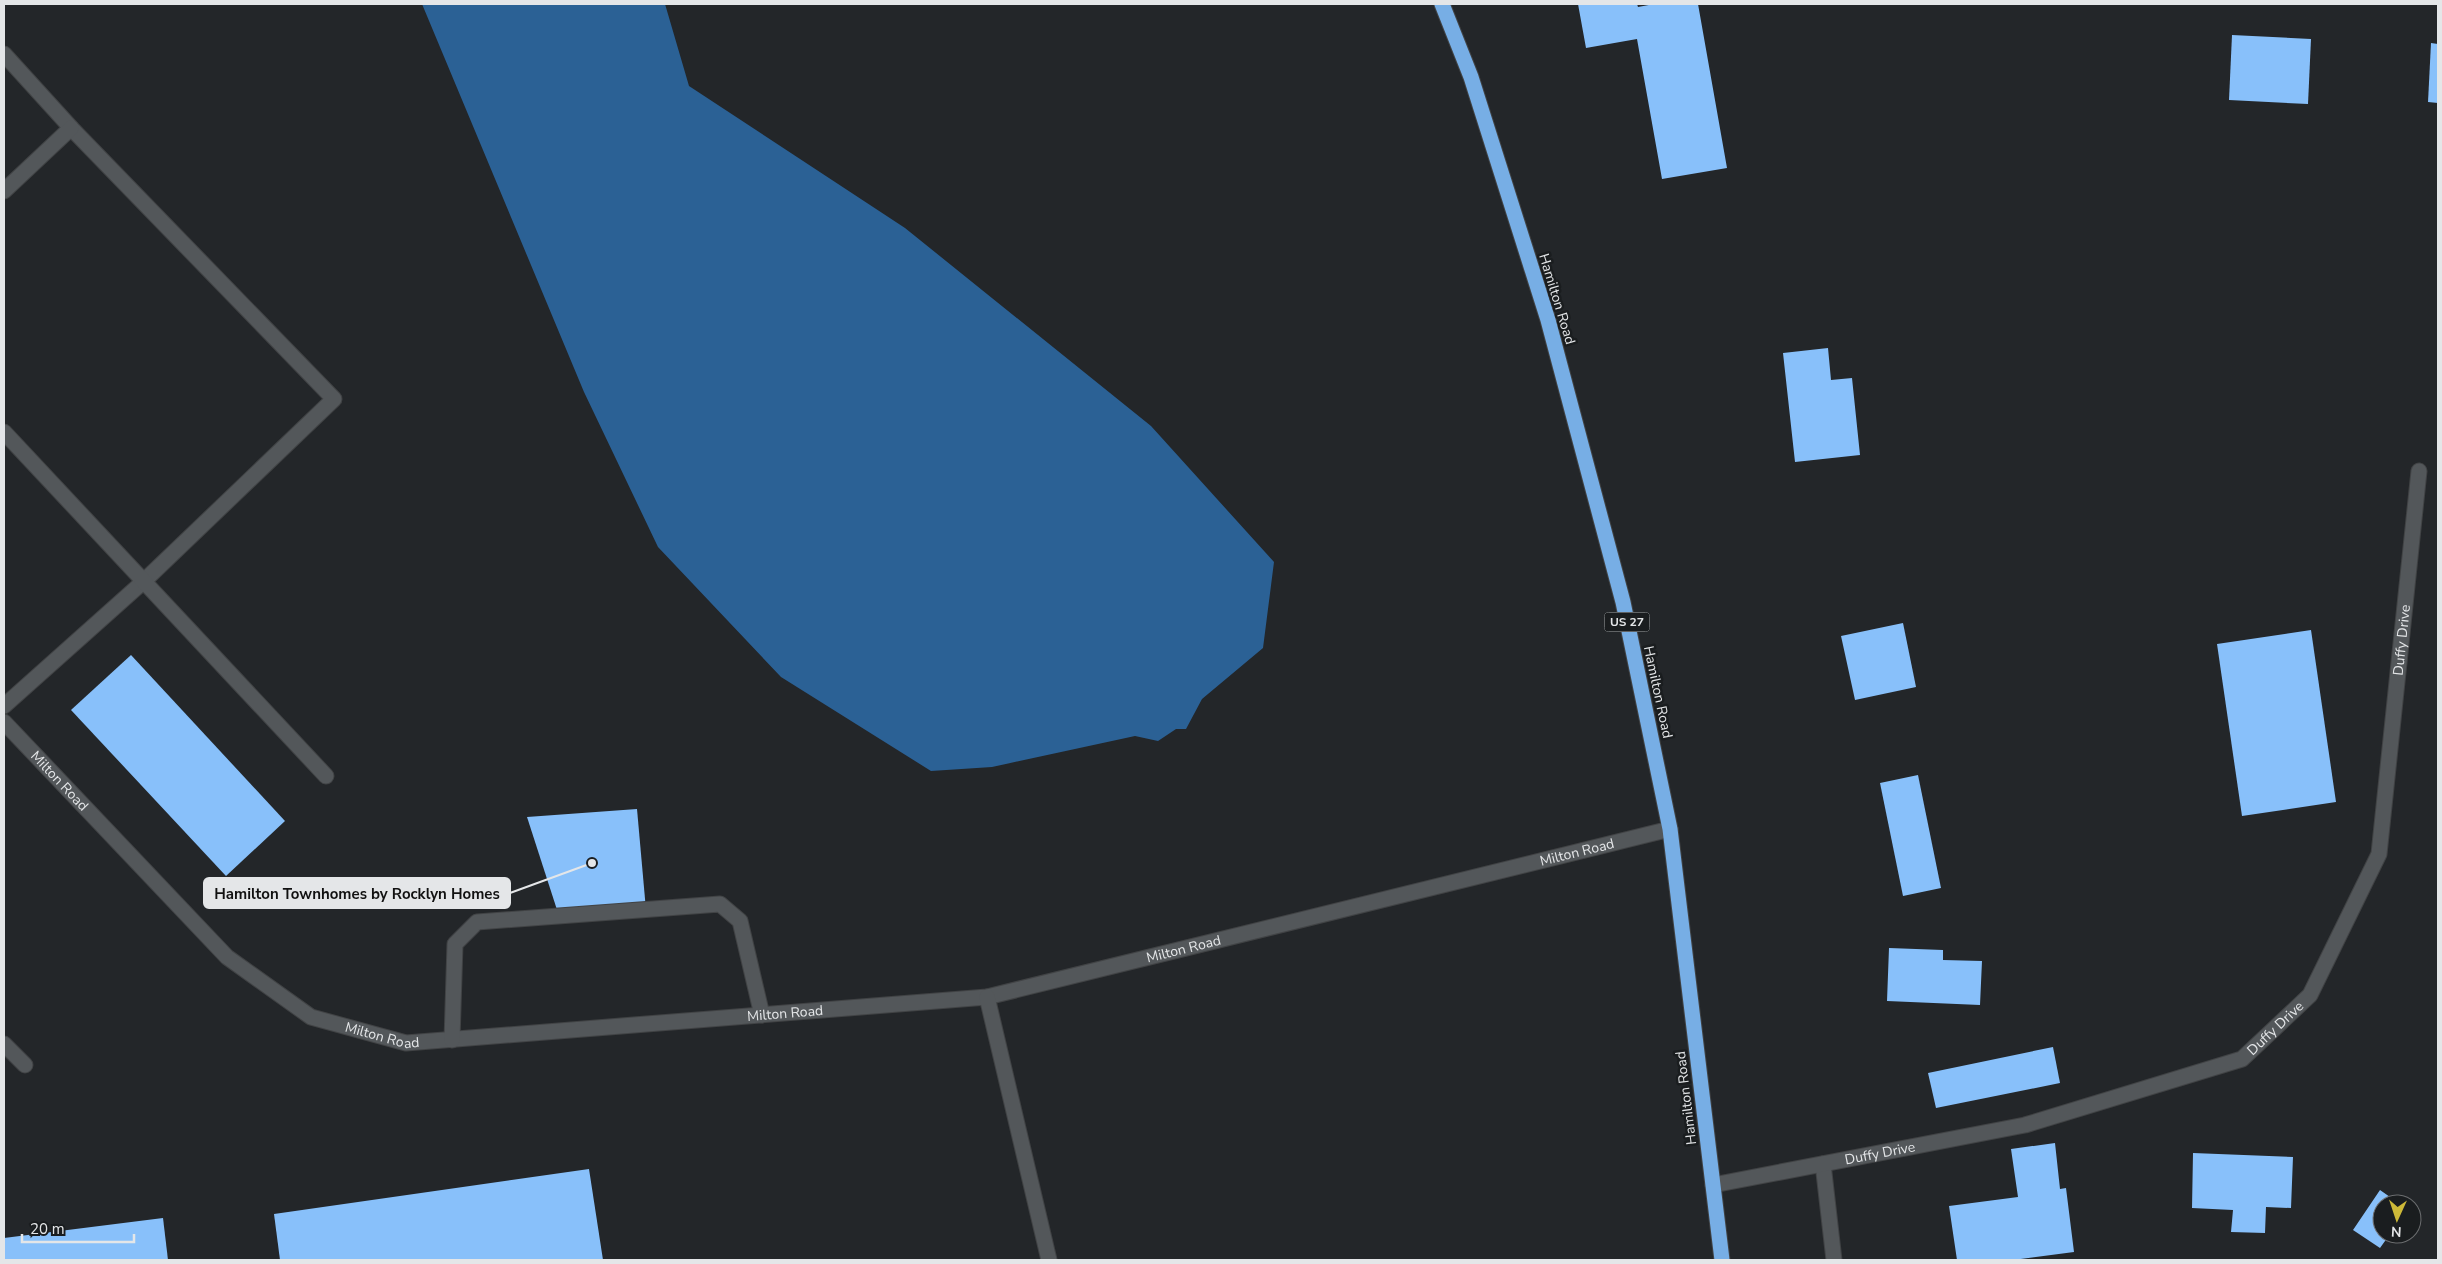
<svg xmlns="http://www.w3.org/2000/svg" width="2442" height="1264" font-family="'Nunito Sans',sans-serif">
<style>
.water{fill:#2b6195}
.building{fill:#88c0fa}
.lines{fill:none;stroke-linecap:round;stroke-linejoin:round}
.minor-casing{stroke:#414345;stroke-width:17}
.highway-casing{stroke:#414345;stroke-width:17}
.minor{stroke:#53575a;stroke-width:15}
.highway{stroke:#77aee5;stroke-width:15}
.labels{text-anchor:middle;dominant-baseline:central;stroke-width:5;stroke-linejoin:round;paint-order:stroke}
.shield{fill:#1a1d1f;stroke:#a7aaac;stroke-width:1}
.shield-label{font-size:12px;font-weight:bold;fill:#e4e6e8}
.street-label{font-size:14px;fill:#e4e6e8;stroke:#1a1d1f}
.leader{fill:none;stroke:#e4e6e8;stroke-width:2}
.callout-dot{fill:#e4e6e8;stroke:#1a1d1f;stroke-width:2}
.callout{fill:#e4e6e8;stroke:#e4e6e8;stroke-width:2}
.callout-label{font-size:15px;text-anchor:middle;font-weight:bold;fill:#111}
</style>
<rect width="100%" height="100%" fill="#232629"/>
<path class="water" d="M422,4H665L689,86L905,228L1151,426L1274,562L1263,648L1202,699L1186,729H1176L1158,741L1135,736L992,767L931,771L781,677L658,547L584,392Z"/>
<g class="building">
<path d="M1578,4H1637L1638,7L1654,4H1698L1727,168L1662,179L1637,39L1586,48Z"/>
<path d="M2232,35L2311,39L2308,104L2229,100Z"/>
<path d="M2431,43L2438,44V103L2428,102Z"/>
<path d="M1828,348L1831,380L1852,378L1860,455L1795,462L1783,353Z"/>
<path d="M1903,623L1916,687L1855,700L1841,636Z"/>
<path d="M2311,630L2336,802L2242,816L2217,644Z"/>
<path d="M131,655L285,821L226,876L71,710Z"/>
<path d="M1918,775L1941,888L1903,896L1880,783Z"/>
<path d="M637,809L646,910L559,916L527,817Z"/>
<path d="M1889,948L1943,950V960L1982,961L1980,1005L1887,1001Z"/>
<path d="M2053,1047L2060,1083L1936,1108L1928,1073Z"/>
<path d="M2055,1143L2060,1189L2066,1188L2074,1252L2013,1260H1957L1949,1206L2018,1197L2011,1149Z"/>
<path d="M2193,1153L2293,1157L2291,1208L2266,1207L2265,1233L2231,1232L2233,1210L2192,1208Z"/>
<path d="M589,1169L603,1260H280L274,1214Z"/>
<path d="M2380,1190L2400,1204H2382V1234H2390L2380,1248L2353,1230Z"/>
<path d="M163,1218L168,1260H4V1238Z"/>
</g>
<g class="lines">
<defs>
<g id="minor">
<path d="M4,54L74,131L334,399L144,581L4,706"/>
<path d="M4,191L71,128"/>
<path d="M4,432L326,776"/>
<path id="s1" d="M4,722L227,957L311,1017L406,1043L987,997L1670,829"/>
<path d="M987,997L1049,1260"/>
<path d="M452,1040L455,944L477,922L720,904L740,921L762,1015"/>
<path d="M4,1044L25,1065"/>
<path d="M1823,1164L1834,1260"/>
<path id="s2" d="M1713,1185L2025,1125L2242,1059L2310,995L2379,854L2419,471"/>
</g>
<path id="highway" d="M1442,4L1471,77L1548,320L1623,602L1670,829L1722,1260"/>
</defs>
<use href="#minor" class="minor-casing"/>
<use href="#highway" class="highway-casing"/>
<use href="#minor" class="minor"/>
<use href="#highway" class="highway"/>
</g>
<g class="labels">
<rect class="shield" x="1604.5" y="612.5" width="45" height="19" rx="4"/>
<g class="shield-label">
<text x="1627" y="622">US 27</text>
</g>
<g class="street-label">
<text transform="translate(1557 299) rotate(73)">Hamilton Road</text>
<text stroke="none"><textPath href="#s2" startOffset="1010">Duffy Drive</textPath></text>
<text transform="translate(1658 692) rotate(78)">Hamilton Road</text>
<text stroke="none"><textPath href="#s1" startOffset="81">Milton Road</textPath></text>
<text stroke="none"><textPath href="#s1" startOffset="1716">Milton Road</textPath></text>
<text stroke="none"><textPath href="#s1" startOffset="1311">Milton Road</textPath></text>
<text stroke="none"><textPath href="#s1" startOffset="906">Milton Road</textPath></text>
<text stroke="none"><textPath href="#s2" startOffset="590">Duffy Drive</textPath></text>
<text stroke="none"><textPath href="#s1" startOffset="501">Milton Road</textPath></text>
<text transform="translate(1686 1098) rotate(-97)">Hamilton Road</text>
<text stroke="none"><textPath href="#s2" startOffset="170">Duffy Drive</textPath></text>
</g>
</g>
<path class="leader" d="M592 863L510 893"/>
<circle class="callout-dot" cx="592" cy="863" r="5"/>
<rect class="callout" x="204" y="878" width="306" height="30" rx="5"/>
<g class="callout-label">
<text x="357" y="899">Hamilton Townhomes by Rocklyn Homes</text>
</g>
<rect width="2442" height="1264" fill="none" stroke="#e4e6e8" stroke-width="10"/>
<g transform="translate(2397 1219) rotate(183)"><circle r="24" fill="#1a1d1f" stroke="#6b6d6f"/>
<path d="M0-4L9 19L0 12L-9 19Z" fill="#cdb938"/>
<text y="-8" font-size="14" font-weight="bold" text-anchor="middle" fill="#e4e6e8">N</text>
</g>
<path d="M22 1234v8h112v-8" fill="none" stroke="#e4e6e8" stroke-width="2.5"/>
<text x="30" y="1234" font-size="15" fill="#e4e6e8" stroke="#1a1d1f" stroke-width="4" paint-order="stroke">20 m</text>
</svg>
